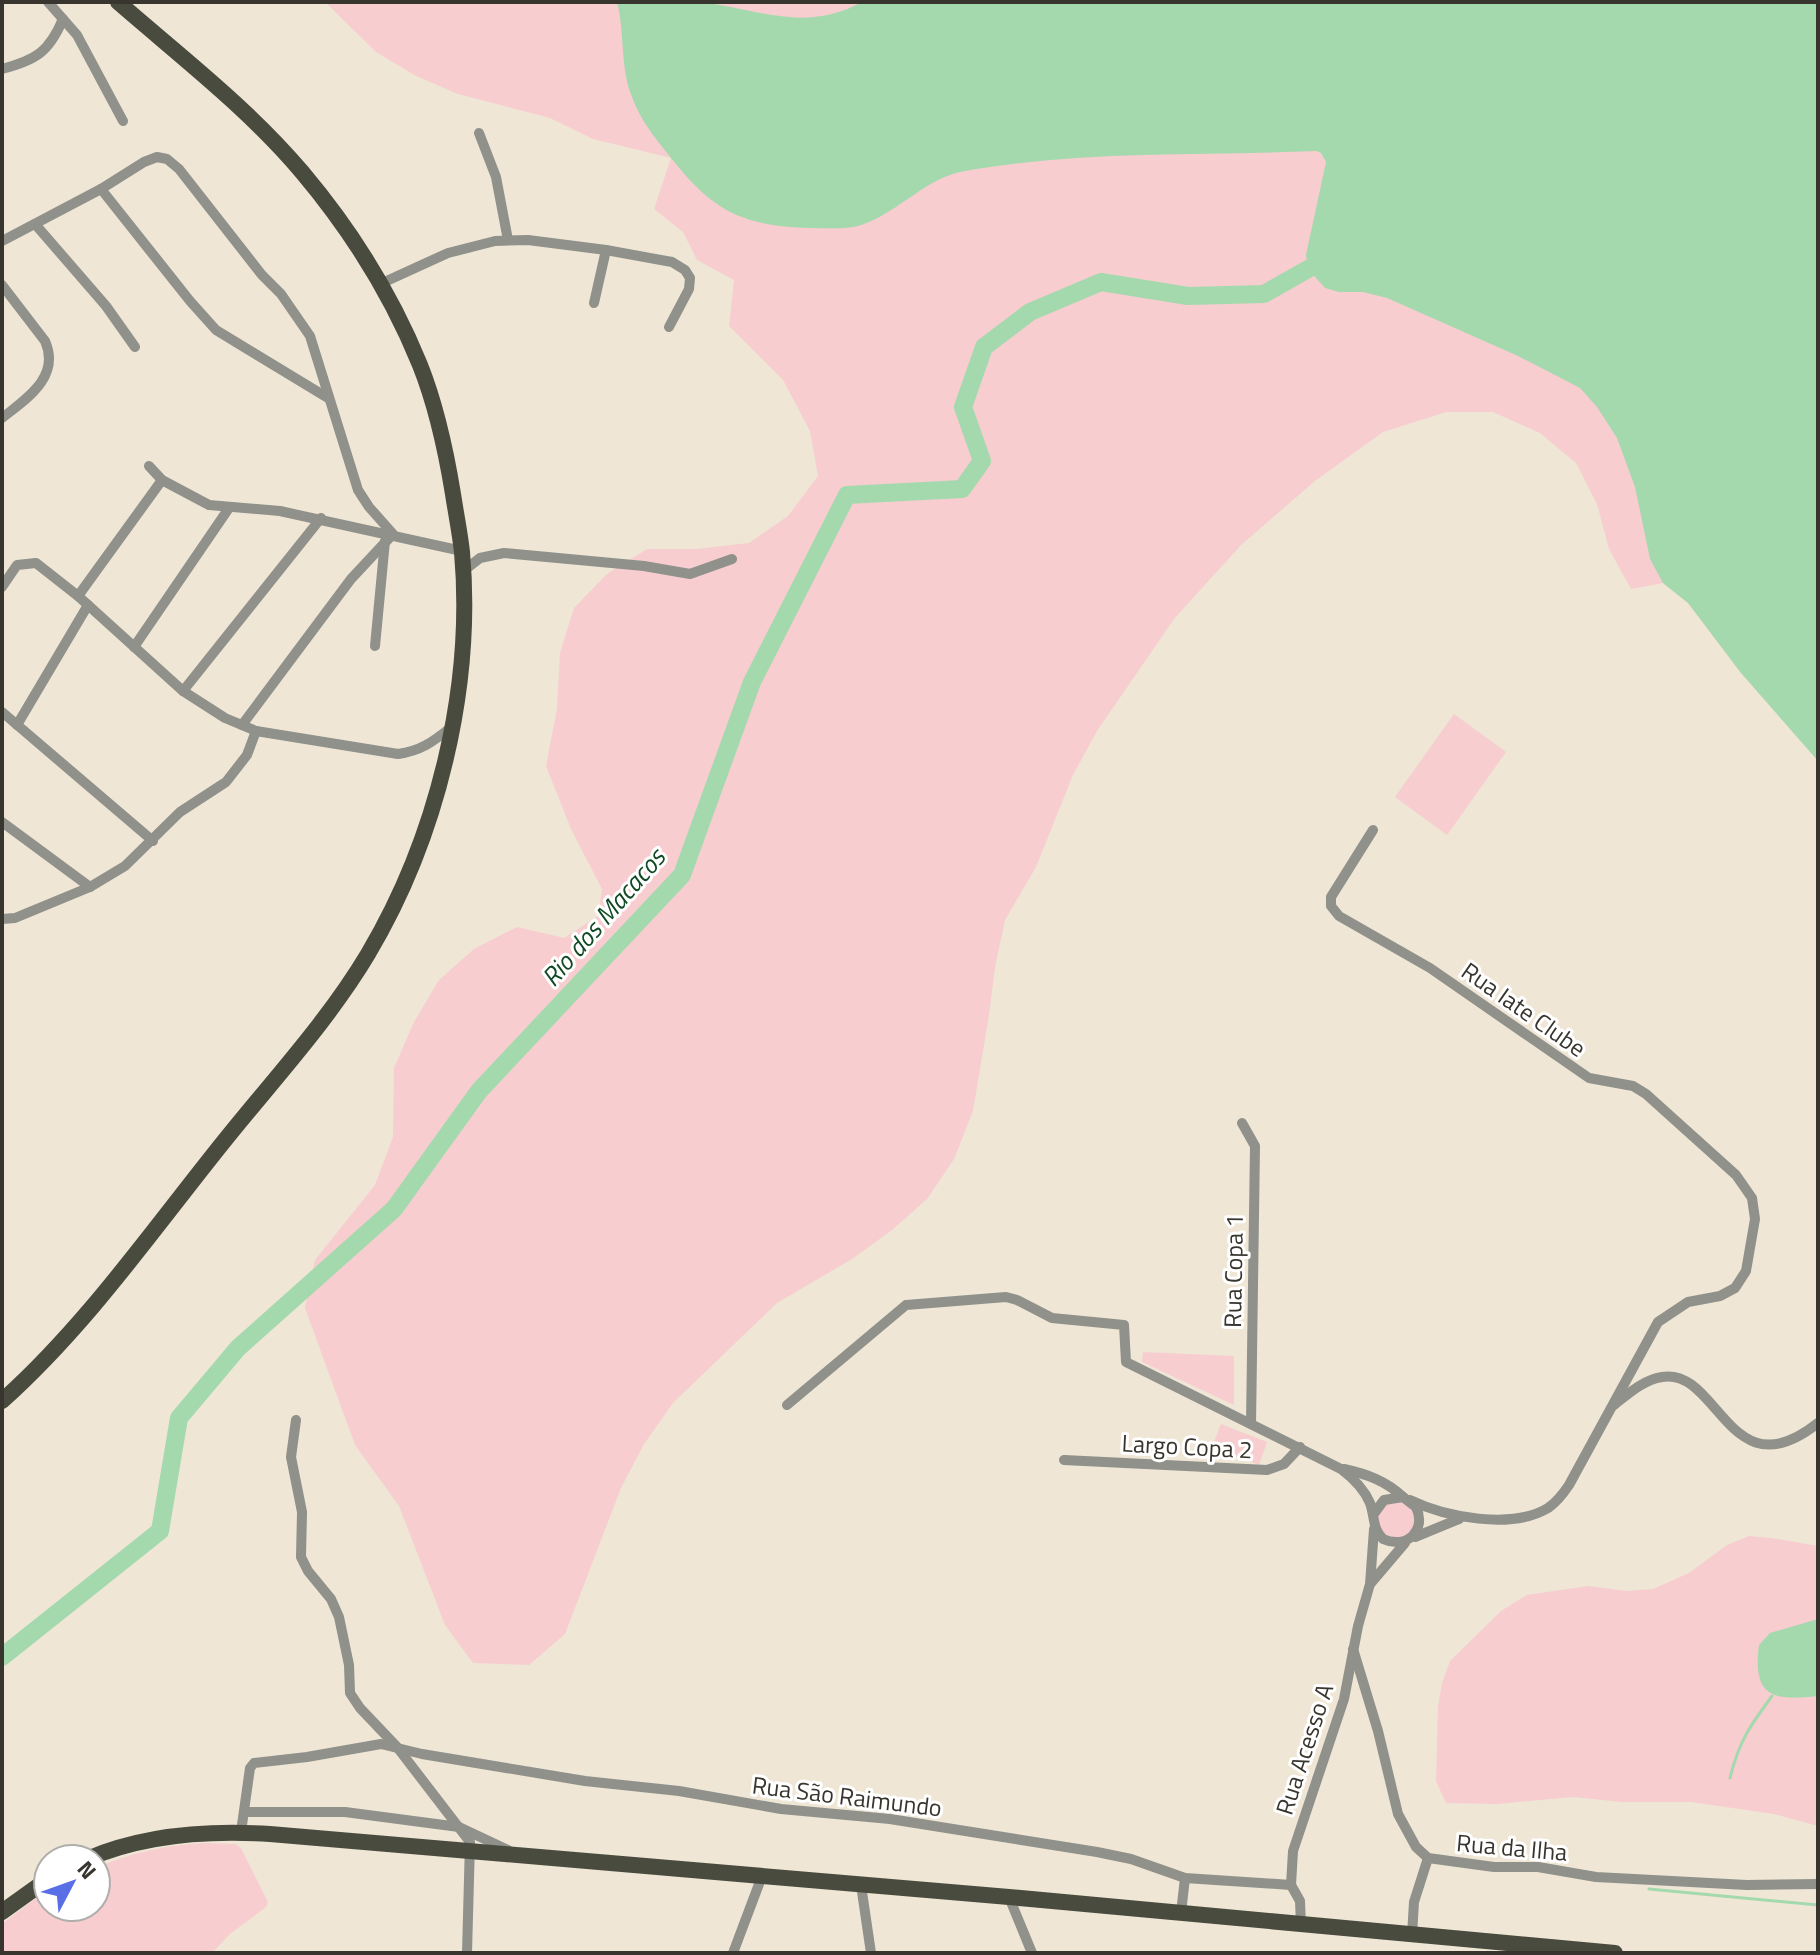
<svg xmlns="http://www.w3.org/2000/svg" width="1820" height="1955" font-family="'Titillium Web',sans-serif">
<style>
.green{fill:#f7cdd0}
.water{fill:#a4d9ad}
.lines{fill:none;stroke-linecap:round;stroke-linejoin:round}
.stream{stroke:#a4d9ad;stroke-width:3}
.river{stroke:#a4d9ad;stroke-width:18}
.street{stroke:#8f918a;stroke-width:10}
.primary{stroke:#494b3f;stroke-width:16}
.labels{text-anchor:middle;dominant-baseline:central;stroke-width:6;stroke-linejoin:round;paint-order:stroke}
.street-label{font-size:24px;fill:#38352f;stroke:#fff}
.water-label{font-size:26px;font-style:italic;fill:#0f4a22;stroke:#fff}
</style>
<rect width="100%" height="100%" fill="#efe6d6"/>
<g class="green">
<path d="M325,2H911L1233,66L1580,364L1818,761L1741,673L1688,603L1663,583L1631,589L1609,549L1597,504L1576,463L1540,433L1493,412H1446L1383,432L1315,481L1241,545L1174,619L1097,731L1073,775L1036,867L1005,920L995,967L989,1015L973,1111L954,1159L927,1199L892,1230L852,1259L777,1303L673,1403L644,1444L621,1488L565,1634L529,1665L473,1663L445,1625L399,1506L355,1445L305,1308L315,1260L375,1185L393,1137L394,1068L414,1022L439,980L474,949L517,927L564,938L598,916L602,889L571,829L546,766L557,709L560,653L574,608L607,574L647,549H696L749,543L788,516L818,476L810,431L783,380L729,326L734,280L697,260L683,232L654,209L671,158L593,139L550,118L458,94L416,76L376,52Z"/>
<path d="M1454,714L1506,752L1447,835L1395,797Z"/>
<path d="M1143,1352L1234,1356V1405L1142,1362Z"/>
<path d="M1221,1424L1267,1442L1259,1465L1212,1447Z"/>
<path d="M1398,1499L1414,1510L1415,1529L1400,1540L1382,1533L1377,1514L1385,1503Z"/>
<path d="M1749,1536L1772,1538L1818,1546V1826L1774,1814L1691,1802H1622L1573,1797L1497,1804L1446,1803L1436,1781L1438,1706L1442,1683L1450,1661L1501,1611L1527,1595L1588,1586L1626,1591L1653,1589L1689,1573L1727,1545Z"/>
<path d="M203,1843L235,1844L241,1848L268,1902L266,1907L230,1934L212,1953H2V1924L48,1889V1907H96V1868C130,1853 166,1845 203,1843Z"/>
</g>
<g class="water">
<path d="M617,2C643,2 671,0 698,2C758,8 803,34 862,2H1818V761L1741,673L1688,603L1663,583L1650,559L1635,487L1617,438L1597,407L1580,388L1518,356L1387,298L1363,292H1339L1325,288L1308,269L1306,255L1326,162L1321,153L1316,151C1200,156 1081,150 965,171C927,177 900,211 864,224C848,230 828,228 810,228C742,226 713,211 671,158C656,139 640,120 632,97C620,68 625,33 617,2Z"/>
<path d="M1818,1619V1696C1774,1701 1752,1698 1759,1645L1770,1633Z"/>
</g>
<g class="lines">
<g class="stream">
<path d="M1730,1778C1739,1741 1750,1726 1772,1696"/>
<path d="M1649,1889L1818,1905"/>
</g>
<path class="river" d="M2,1657L160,1531L179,1418L238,1348L394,1209L479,1091L682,875L752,682L847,495L962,489L982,461L963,407L984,347L1030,312L1101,282L1188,296L1264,294L1308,269"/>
<g class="street">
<path d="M48,2L77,35L123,121"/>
<path d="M2,69C36,60 49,52 63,19"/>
<path d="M479,133L496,177L508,240"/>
<path d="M101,189L190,301L216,330L328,398"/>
<path d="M35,224L106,306L135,347"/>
<path d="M2,241L101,189L144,162L157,157L167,159L179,169L262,275L281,294L310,336L358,490L369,507L393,534L351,579L242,725"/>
<path d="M380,284L448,253L495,241L528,240L606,250L672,262L685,270L690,278L689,289L669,327"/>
<path d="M2,285L45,341C61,377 26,399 2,418"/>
<path d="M594,303L606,250"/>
<path d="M149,466L162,480L209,505L280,511L462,551"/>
<path d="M462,572L480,558L504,553L644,566L690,574L732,559"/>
<path d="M2,587L17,565L36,563L78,596L183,691L225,718L256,731L398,754C420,751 433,742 450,728"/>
<path d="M78,596L162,480"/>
<path d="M375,646L385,541"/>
<path d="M134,647L229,508"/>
<path d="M183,691L321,518"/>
<path d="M2,712L153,841"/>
<path d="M17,725L88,605"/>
<path d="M2,822L90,887"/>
<path d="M1373,830L1331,897V906L1339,916L1430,968L1589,1078L1633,1086L1646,1094L1736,1175L1752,1198L1755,1219L1746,1271L1735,1288L1720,1296L1688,1302L1658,1322L1569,1485C1563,1494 1557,1502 1548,1508C1512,1530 1445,1517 1410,1500"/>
<path d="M2,919L15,918L90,887L125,866L180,812L226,782L247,755L256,731"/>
<path d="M1242,1123L1255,1146L1251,1424"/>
<path d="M787,1405L906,1305L1006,1297L1017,1300L1052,1318L1124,1325L1126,1362L1341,1469C1353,1478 1364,1489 1370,1503C1375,1517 1372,1528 1383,1539C1407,1550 1427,1530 1416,1507L1403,1497L1384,1500L1373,1515"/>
<path d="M1614,1405C1628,1394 1643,1380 1662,1377C1719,1367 1729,1494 1818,1423"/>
<path d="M296,1420L291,1457L302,1512L301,1557L308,1571L331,1599L339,1617L349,1665L350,1693L360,1708L397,1747L470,1842L467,1953"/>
<path d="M1064,1460L1267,1470L1284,1464L1300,1447"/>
<path d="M1344,1469C1367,1474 1386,1481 1403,1497"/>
<path d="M1415,1537L1459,1519"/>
<path d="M1371,1583L1405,1543"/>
<path d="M1353,1649L1378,1731L1398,1814L1416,1847L1428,1858L1494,1867H1538L1596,1877L1747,1885L1818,1884"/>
<path d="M244,1812H345L459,1827L508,1850"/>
<path d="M241,1832L250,1768L254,1763L307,1757L381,1744L422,1754L585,1781L679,1791L781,1809L890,1819L1097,1852L1131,1859L1185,1878L1291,1885"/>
<path d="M861,1885L871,1953"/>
<path d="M1009,1897L1032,1953"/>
<path d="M1181,1913L1185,1878"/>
<path d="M1301,1925L1300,1901L1291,1885L1293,1851L1344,1699L1358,1626L1370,1584L1374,1529"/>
<path d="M1412,1935L1414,1902L1428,1858"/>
<path d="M733,1953L762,1876"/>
</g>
<g class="primary">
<path d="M2,1401C87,1325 154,1228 225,1140C273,1080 328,1021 368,954C437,838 474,688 462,552C460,533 456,514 453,494C446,451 436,405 420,365C392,296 350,229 302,172C249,109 180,56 118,2"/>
<path d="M87,1859C145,1834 208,1830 270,1834L1009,1897L1615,1953"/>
<path d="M2,1912L48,1879"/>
</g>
</g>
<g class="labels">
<g class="street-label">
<text transform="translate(1524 1009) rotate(35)">Rua Iate Clube</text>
<text transform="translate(1233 1271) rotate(-89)">Rua Copa 1</text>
<text transform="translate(1187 1446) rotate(3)">Largo Copa 2</text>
<text transform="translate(1304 1749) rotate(-72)">Rua Acesso A</text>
<text transform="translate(847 1796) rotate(7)">Rua São Raimundo</text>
<text transform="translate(1512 1847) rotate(5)">Rua da Ilha</text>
</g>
<g class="water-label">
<text transform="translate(603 917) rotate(-49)">Rio dos Macacos</text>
</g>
</g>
<rect width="1820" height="1955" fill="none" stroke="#38352f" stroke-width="8"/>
<g transform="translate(72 1883) rotate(49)"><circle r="38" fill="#ffffff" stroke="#afaeac" stroke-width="2"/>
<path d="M0-6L14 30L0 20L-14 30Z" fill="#5a6fe5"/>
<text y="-12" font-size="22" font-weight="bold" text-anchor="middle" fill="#38352f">N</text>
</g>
</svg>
